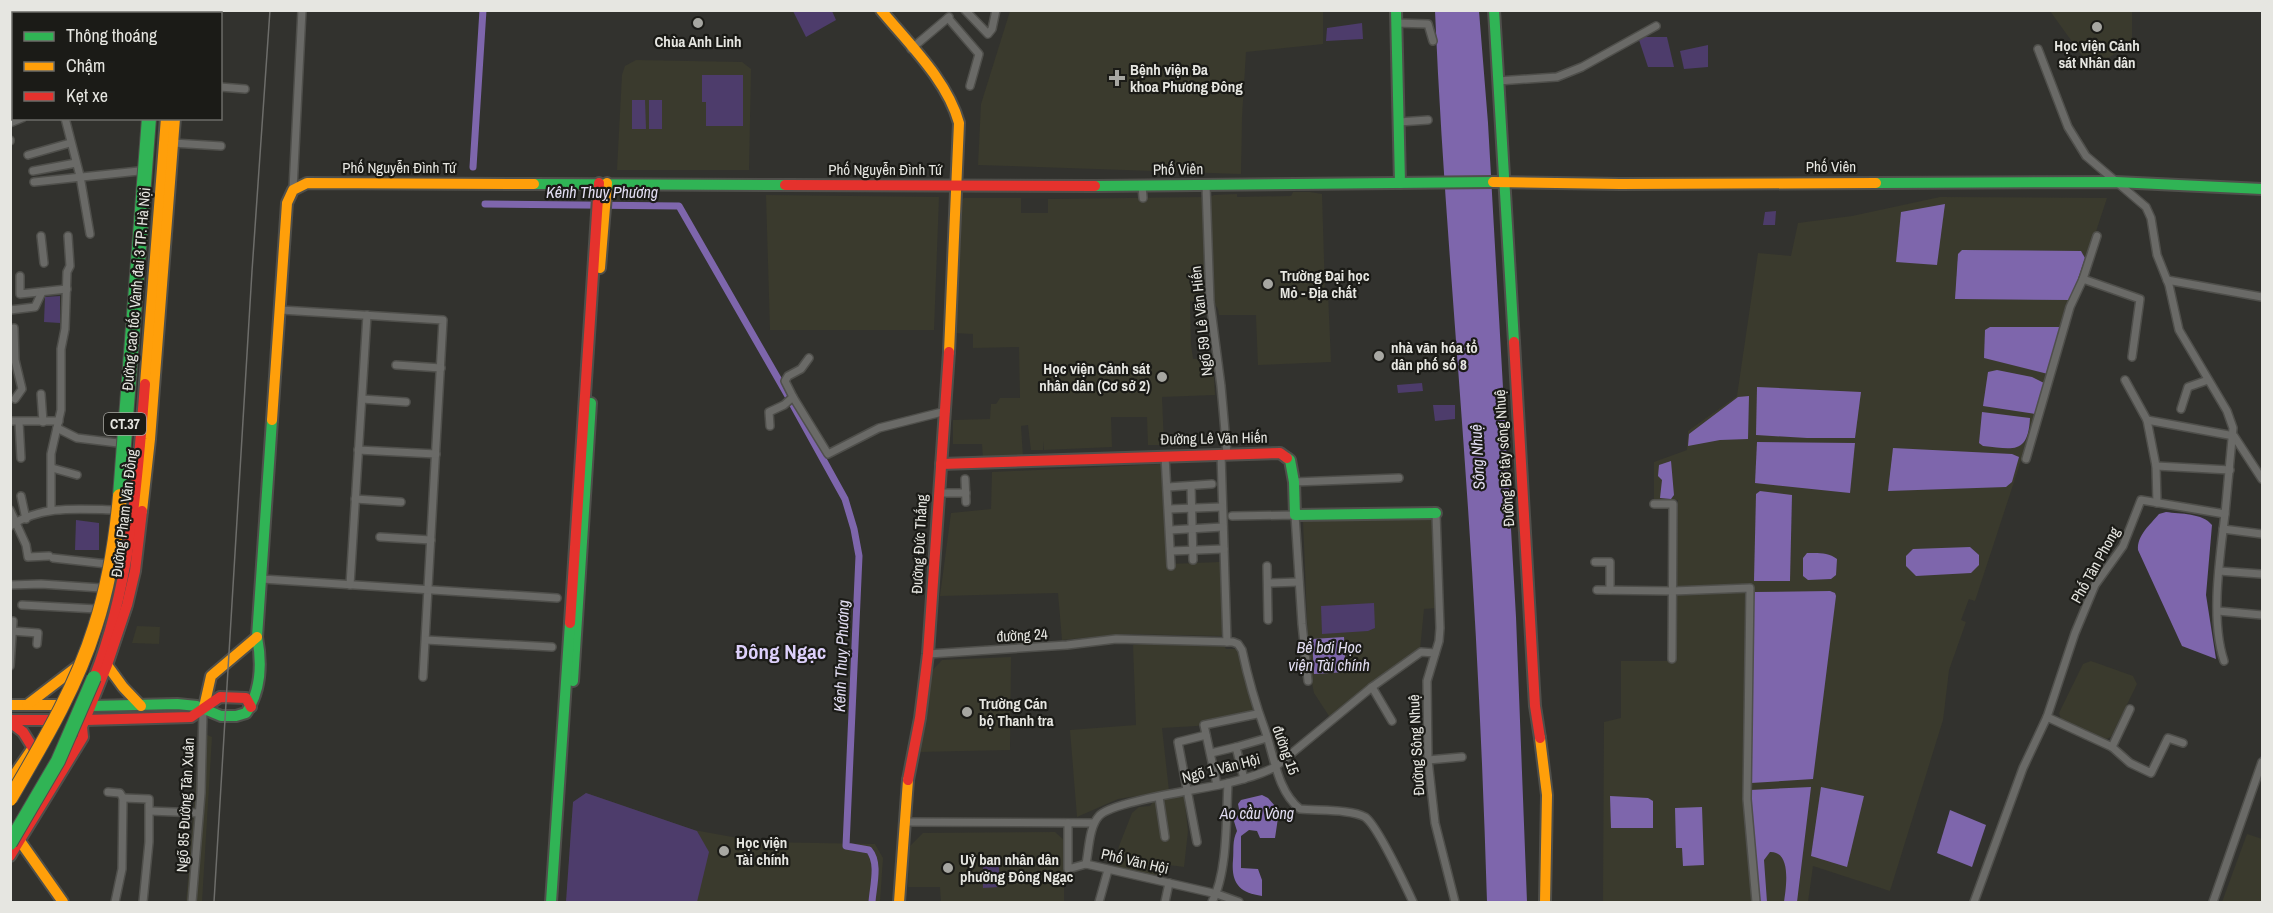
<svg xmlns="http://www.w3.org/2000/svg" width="2273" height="913" font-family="'Archivo Narrow',sans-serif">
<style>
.built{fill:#3a3a2d}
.green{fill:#4d3c6b}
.water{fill:#7e66ac}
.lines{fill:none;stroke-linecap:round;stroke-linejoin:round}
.stream{stroke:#7e66ac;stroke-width:1.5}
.canal{stroke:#7e66ac;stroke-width:7}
.street-casing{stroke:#4f4f4b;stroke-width:10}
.fast-casing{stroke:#4f4f4b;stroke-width:14}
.slow-casing{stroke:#4f4f4b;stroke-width:14}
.jam-casing{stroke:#4f4f4b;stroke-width:14}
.street{stroke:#6a6a67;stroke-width:7}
.fast{stroke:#30b455;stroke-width:10}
.slow{stroke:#ff9f0a;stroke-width:10}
.jam{stroke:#e5322d;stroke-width:10}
.rail{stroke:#6d6d6a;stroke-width:1.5}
.fast-bridge-casing{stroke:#4f4f4b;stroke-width:16;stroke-linecap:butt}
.slow-bridge-casing{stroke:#4f4f4b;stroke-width:16;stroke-linecap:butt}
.fast-bridge{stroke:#30b455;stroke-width:14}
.slow-bridge{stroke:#ff9f0a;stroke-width:14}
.poi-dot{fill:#a7a7a2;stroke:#1b1b17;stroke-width:2}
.labels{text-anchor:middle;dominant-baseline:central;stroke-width:4.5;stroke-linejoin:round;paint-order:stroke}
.shield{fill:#1b1b17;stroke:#a9a9a4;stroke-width:1.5}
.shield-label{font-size:14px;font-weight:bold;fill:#e6e6e1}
.poi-label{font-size:15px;font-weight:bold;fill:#e6e6e1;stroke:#1b1b17;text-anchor:start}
.street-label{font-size:15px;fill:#e6e6e1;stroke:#1b1b17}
.water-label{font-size:16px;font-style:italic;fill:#e2ddf2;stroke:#1b1b17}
.district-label{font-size:21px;font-weight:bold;fill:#ddd0fb;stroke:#1b1b17}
</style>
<rect width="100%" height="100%" fill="#32322e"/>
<g class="built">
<path d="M1010,11H1323V44L1246,52L1242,117L1241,174L978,165L981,104Z"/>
<path d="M2050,11H2132V44L2091,68Z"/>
<path d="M636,60L742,62L751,69L749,170H617L622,75L625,66Z"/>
<path d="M1293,192H1310L1322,194L1325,292L1328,293L1331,362L1258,365L1256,315H1219L1218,309L1212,300L1208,198L1214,195L1237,194V197L1291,196Z"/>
<path d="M766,195L939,197L934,330H770Z"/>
<path d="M1205,197L1209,300L1190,301L1191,344L1193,359H1213L1215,395L1162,397L1164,445H1148L1147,417H1111L1112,447L1044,450V441L1043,450H1031L1028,425L1021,426L1023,457L983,459L982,444H953V420L990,419L991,404H996L1000,398H1020L1019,347L973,348V334L953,333L959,203L964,198H1021V213H1048V199Z"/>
<path d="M1940,197L2107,198L1975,601L1969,599L1961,620L1966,622L1949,670L1943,720L1890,891L1813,866L1808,902H1603L1604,722L1621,718V661H1674L1678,500L1654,499V462L1687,450L1688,431L1737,396L1758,253L1791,256L1798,223L1852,216Z"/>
<path d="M1164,464L1169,564L1220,562L1223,633L1221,636L1123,634L1062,640L1058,593L940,596L951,513L991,509L992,472Z"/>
<path d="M1396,515H1432L1437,608L1424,609L1420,650L1331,719L1314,693L1309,669L1303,520H1353Z"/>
<path d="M137,626L160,627L159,644L132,643Z"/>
<path d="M1191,639L1222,641L1226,649H1241L1254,713L1197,726L1162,728L1169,791L1118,799L1077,817L1070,730L1136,725L1133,645Z"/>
<path d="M1011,657L1010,750L918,752L928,675L942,660Z"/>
<path d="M2091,661L2133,676L2137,684L2111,737L2104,740L2062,722L2059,713L2083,664Z"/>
<path d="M200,732L212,737L202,902H186Z"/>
<path d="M586,793L694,830L760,842L875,844L883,858L880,902H566L573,802Z"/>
<path d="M1184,794L1188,831L1184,867L1161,864L1158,879L1115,869L1119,846L1132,813L1139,807L1150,806L1153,802Z"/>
<path d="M1055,832L1064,840V902H941L940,887H908L909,847L923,833Z"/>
<path d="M2247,834L2262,839V902H2222Z"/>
</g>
<g class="green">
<path d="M793,11H832L836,20L806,37Z"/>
<path d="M1362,23L1363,39L1326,41L1327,28Z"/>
<path d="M1638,37H1667L1674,67H1648Z"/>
<path d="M1708,45V67L1684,69L1680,51Z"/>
<path d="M702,75H743V126H706V102H702Z"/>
<path d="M632,100H645L646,129H632Z"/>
<rect x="649" y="100" width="13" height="29"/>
<path d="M1776,211L1775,225H1763L1765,212Z"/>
<path d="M60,296V323L44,322L45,297Z"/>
<path d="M1422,383L1423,391L1398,393L1397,385Z"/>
<path d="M1433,405H1455V419L1435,421Z"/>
<path d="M76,520L99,523V550H75Z"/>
<path d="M1374,603L1375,628L1368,631L1322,634L1321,606Z"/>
<path d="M586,793L697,831L709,852L697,902H566L573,802Z"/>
<path d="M999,864V887L983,888V865Z"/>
</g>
<g class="water">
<path d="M1435,11H1479L1488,123L1516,617L1527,902H1487C1483,771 1477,640 1468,508C1457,342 1442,177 1435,11Z"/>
<path d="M1945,204L1937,265L1896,262L1901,212Z"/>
<path d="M1962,250L2081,251L2085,258L2071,300L1955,299L1958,254Z"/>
<path d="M1990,327H2063L2048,374L1984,358L1985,330Z"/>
<path d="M1997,370L2032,377L2044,383L2035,414L1983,406L1988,372Z"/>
<path d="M1757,387L1861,392L1855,438H1807L1756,435Z"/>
<path d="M1749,396L1748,439L1720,440L1688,446L1689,434L1738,397Z"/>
<path d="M1982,412L2030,418C2028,455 2013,449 1983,446L1979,443Z"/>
<path d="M1757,442L1855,443L1850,493L1755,483Z"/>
<path d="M1893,448L2012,454L2019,457L2012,482L2006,487L1888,491Z"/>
<path d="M1671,461L1674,495L1671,499L1660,498L1662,480L1658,476L1659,465Z"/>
<path d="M1760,491L1792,495L1790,581H1754L1756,494Z"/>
<path d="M2166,512C2180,514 2203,513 2212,525L2206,595L2216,659L2182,646L2138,550C2137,535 2150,525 2159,514Z"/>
<path d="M1970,547L1979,555V565L1971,573L1916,576L1906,566V556L1913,549Z"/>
<path d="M1807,553C1818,553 1828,552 1837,559L1836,575L1831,579L1808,580L1803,576V558Z"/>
<path d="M1830,591L1835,593L1836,596L1813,779L1751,783L1754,592Z"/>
<path d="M1344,637L1346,672L1314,674L1312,639Z"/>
<path d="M1811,787L1797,902H1784C1786,888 1792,851 1770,852L1764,860L1767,902H1759L1750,790Z"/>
<path d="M1821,787L1864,796L1847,867L1811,856Z"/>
<path d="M1262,795L1268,798L1282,814L1278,818L1275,838H1260L1257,831L1249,830L1241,836V868L1258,869L1262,880V896C1239,893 1231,883 1233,860C1234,849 1232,841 1237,831L1233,818L1240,814L1238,804L1241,800Z"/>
<path d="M1610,796L1648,798L1653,801V828H1611Z"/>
<path d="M1702,807L1704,865L1683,866L1682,848H1676L1675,808Z"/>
<path d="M1950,810L1986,825L1972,867L1937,853Z"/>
</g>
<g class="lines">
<path class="stream" d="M2261,760L2262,755"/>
<g class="canal">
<path d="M473,167L483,10"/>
<path d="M485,204L679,206L788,396"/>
<path d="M793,405L845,499L854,529L859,556L846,846L869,850C880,863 873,886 872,902"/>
</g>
<defs>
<g id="street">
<path d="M32,10L33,14"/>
<path d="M965,10L988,34L992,29L996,10"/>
<path d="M86,14L93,10"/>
<path d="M948,18L979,54L970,86"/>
<path d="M1396,23L1428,24L1433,41"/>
<path d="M911,49L949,17"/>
<path d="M1498,81L1557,77L1582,67L1656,26"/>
<path d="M220,87L245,89"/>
<path d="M65,118L80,176L90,234"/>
<path d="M1399,122L1428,120"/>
<path d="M10,123L22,118"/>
<path d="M10,140V141"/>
<path d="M173,143L221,146"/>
<path d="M28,155L70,143"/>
<path d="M33,171L76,163"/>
<path d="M34,182L139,171"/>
<path d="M1206,185L1210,302L1221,386L1227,454"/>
<path d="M1142,186L1143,198"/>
<path d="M293,189L302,10"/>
<path d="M41,236L44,263"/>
<path d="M20,276V294L67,289"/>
<path d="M2083,279L2140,299L2132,357"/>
<path d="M2167,280L2262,297"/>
<path d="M10,310L35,307L42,292"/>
<path d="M281,310L443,320L423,677"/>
<path d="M14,328L15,360L22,389L15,399"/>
<path d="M396,365L441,368"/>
<path d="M2125,380L2147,420L2156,466L2157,503"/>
<path d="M41,394L43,422"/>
<path d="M793,397L785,381L788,376L801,369L809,358"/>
<path d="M362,399L406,402"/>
<path d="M2181,409L2188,387L2208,380"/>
<path d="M2147,420L2234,436L2262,479"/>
<path d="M10,421H59"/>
<path d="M19,422L21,458"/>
<path d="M770,426L769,412L784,405L793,397L828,454L879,428L946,411"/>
<path d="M57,428L77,438L118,443"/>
<path d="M358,450L436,454"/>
<path d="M1221,454L1227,642"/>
<path d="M1165,456L1171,566"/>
<path d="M2026,459L2070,307L2083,279L2097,236"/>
<path d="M2156,466L2230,470"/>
<path d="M52,468L77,475"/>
<path d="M965,479L966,502"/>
<path d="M1294,482L1399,478"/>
<path d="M1191,486L1193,560"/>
<path d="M1168,487L1212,484"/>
<path d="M939,493H966"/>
<path d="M21,496L26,519"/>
<path d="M355,499L401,502"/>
<path d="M1654,504H1673L1672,659"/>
<path d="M1169,509L1222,507"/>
<path d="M10,510L26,545L28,557L49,556"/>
<path d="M51,510V454L61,410V349L65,329L67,272L70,266L68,236"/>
<path d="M1436,513L1440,628L1439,641L1427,681L1428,760L1435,823L1455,902"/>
<path d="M1232,516L1295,515L1302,624L1308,681"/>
<path d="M10,526C41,505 78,509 114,510"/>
<path d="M2223,529L2262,534"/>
<path d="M1170,530L1223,527"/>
<path d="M380,537L431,540"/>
<path d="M1171,551L1224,549"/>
<path d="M53,558L107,564"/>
<path d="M1595,562H1610V590"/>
<path d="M1267,566L1268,620"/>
<path d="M2219,571L2261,574"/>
<path d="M262,579L557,598"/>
<path d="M1268,583L1299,582"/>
<path d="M10,585L41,584L101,588"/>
<path d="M350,585L367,315"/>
<path d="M1597,590L1673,591L1750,588L1747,799L1756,902"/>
<path d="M22,605L97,609"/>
<path d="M2218,611L2262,615"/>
<path d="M12,631L38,633L37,644"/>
<path d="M426,640L552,647"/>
<path d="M928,654L1067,645L1116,639L1233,642L1238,644L1242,650C1248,678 1255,703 1265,730C1274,755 1277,791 1300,809C1317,811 1351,809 1365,817C1377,825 1406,887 1413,902"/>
<path d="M2224,661C2210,619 2220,557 2225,514"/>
<path d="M10,666L13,621"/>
<path d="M1372,687L1392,721"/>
<path d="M2047,717L2112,747L2130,763L2151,773L2168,738L2183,743"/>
<path d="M1236,747L1267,738"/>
<path d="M2112,747L2130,709"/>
<path d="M1211,753L1236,747L1244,779"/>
<path d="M1428,760L1462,757"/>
<path d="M1217,785L1204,725L1257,714"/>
<path d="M108,792L120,793L123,798L122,869L115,902"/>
<path d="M1159,797L1165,837"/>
<path d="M123,798L149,799V842L143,902"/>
<path d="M150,811L199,813"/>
<path d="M905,822L1094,823"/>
<path d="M1068,823V869L1086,864L1217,894L1239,902"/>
<path d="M1197,842L1178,742L1206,735"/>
<path d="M1086,864C1089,849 1089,827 1099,816C1111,801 1205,789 1228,783C1244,779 1260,775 1275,767L1372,687L1421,652L1435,653"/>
<path d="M192,902L201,793L203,710"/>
<path d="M1099,902L1108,870"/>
<path d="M1165,902L1169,883"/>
<path d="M1212,902C1228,872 1226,817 1228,783"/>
<path d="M1974,902L2023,768L2047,717L2075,633L2095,585L2123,546L2141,500L2225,514L2233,428L2227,411L2179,330L2169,285L2157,255L2151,218L2146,207L2086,156L2068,127L2038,49"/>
<path d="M2213,902L2262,762"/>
</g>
<g id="fast">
<path d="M1396,10L1400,183"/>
<path d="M1494,10L1514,342"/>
<path d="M148,14L149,10"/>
<path d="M1876,183L2116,182L2262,189"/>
<path d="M534,184L785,185"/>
<path d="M1095,186L1493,182"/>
<path d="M1287,458L1290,460L1294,482L1295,515L1436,513"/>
<path d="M573,681L591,403"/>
<path d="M91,706L177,704L197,706L221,716H236L246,713C261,691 262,663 257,637L272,420"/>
<path d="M551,902L570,623"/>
</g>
<g id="slow">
<path d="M157,10V14"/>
<path d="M881,10C909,44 947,80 959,123L949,352"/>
<path d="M1493,182L1620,184L1876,183"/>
<path d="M600,268L607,183"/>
<path d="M145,384L166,118"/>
<path d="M272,420L287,203L293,190L307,183L534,184"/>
<path d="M142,511L150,439L175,118"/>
<path d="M107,665L123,687L141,706"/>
<path d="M10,705H61"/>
<path d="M27,705L78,666"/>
<path d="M204,707L211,676L257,637"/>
<path d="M1540,738L1547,795L1545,902"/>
<path d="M10,781L34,746"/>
<path d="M20,841L63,902"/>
<path d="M899,902L908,780"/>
</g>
<g id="jam">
<path d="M174,10V14"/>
<path d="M181,10V14"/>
<path d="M785,185L1095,186"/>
<path d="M1514,342L1535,706L1540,738"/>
<path d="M941,464L1280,453L1287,458"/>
<path d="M570,623L599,183"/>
<path d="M94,678C131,583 137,484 145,384"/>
<path d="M10,720H55"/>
<path d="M86,720L191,717L220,697L246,698L251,707"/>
<path d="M10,722L23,732L33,748"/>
<path d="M908,780L920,718L928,654L949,352"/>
<path d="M10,856L83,737L82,727L107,665L127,605L135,571L142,511"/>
</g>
</defs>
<use href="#street" class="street-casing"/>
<use href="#fast" class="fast-casing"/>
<use href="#slow" class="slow-casing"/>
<use href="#jam" class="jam-casing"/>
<use href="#street" class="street"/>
<use href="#fast" class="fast"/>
<use href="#slow" class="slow"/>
<use href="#jam" class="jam"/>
<path class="rail" d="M214,902L252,271L270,10"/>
<defs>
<g id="fast-bridge">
<path d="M120,496L149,118"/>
<path d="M10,843L58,761L94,678"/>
</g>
<path id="slow-bridge" d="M10,799C42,744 76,688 95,627C109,584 116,540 120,496"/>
</defs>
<use href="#fast-bridge" class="fast-bridge-casing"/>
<use href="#slow-bridge" class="slow-bridge-casing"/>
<use href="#fast-bridge" class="fast-bridge"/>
<use href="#slow-bridge" class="slow-bridge"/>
</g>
<g class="poi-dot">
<circle cx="698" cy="23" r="6"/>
<circle cx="2097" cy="27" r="6"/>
<path d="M1114 69h6v6h6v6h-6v6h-6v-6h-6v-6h6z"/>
<circle cx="1268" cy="284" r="6"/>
<circle cx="1379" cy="356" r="6"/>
<circle cx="1162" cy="377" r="6"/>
<circle cx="967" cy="712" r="6"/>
<circle cx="724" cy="851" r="6"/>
<circle cx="948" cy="868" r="6"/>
</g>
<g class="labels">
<rect class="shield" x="104" y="413" width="42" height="22" rx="4.5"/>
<g class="shield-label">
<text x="125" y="424">CT.37</text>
</g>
<g class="poi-label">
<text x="698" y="41" text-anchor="middle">Chùa Anh Linh</text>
<text x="2097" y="45" text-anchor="middle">Học viện Cảnh<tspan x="2097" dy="17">sát Nhân dân</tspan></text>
<text x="1130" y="69">Bệnh viện Đa<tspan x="1130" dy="17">khoa Phương Đông</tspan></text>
<text x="1280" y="275">Trường Đại học<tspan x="1280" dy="17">Mỏ - Địa chất</tspan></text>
<text x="1391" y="347">nhà văn hóa tổ<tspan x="1391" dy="17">dân phố số 8</tspan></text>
<text x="1150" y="368" text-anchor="end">Học viện Cảnh sát<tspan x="1150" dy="17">nhân dân (Cơ sở 2)</tspan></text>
<text x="979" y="703">Trường Cán<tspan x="979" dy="17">bộ Thanh tra</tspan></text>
<text x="736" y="842">Học viện<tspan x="736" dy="17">Tài chính</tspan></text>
<text x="960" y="859">Uỷ ban nhân dân<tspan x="960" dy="17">phường Đông Ngạc</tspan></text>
</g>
<g class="street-label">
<text x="1831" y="166">Phố Viên</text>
<text x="399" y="167">Phố Nguyễn Đình Tứ</text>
<text x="885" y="169">Phố Nguyễn Đình Tứ</text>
<text transform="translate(1178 169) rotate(-1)">Phố Viên</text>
<text transform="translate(136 289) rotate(-85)">Đường cao tốc Vành đai 3 TP. Hà Nội</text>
<text transform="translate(1201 321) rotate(-96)">Ngõ 59 Lê Văn Hiến</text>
<text transform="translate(1214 438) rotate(-1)">Đường Lê Văn Hiến</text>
<text transform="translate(1504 458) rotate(-94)">Đường Bờ tây sông Nhuệ</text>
<text transform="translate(124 513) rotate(-83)">Đường Phạm Văn Đồng</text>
<text transform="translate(919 544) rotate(-87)">Đường Đức Thắng</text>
<text transform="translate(2095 565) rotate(-61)">Phố Tân Phong</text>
<text transform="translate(1022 635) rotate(-3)">đường 24</text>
<text transform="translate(1416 745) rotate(-93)">Đường Sông Nhuệ</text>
<text transform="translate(1286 750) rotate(70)">đường 15</text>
<text transform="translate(1221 768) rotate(-14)">Ngõ 1 Văn Hội</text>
<text transform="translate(185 805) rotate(-87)">Ngõ 85 Đường Tân Xuân</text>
<text transform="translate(1135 861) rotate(13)">Phố Văn Hội</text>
</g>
<g class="water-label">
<text x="602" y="192">Kênh Thuỵ Phương</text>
<text transform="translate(1477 457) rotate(-93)">Sông Nhuệ</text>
<text x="1329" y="647">Bể bơi Học<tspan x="1329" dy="18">viện Tài chính</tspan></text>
<text transform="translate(841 656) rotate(-88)">Kênh Thuỵ Phương</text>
<text x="1257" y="813">Ao cầu Vòng</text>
</g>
<g class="district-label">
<text x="781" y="651">Đông Ngạc</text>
</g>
</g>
<rect width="2273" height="913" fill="none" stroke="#e6e6e1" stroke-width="24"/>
<rect x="12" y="12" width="210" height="108" fill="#1b1b17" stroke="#6c6c68" stroke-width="1.5"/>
<rect x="24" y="32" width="30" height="9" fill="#30b455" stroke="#6c6c68" stroke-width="1.5"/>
<text x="66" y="42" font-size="18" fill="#e6e6e1">Thông thoáng</text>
<rect x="24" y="62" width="30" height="9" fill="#ff9f0a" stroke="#6c6c68" stroke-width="1.5"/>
<text x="66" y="72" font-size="18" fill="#e6e6e1">Chậm</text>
<rect x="24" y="92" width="30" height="9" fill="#e5322d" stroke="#6c6c68" stroke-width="1.5"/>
<text x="66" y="102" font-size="18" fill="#e6e6e1">Kẹt xe</text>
</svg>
